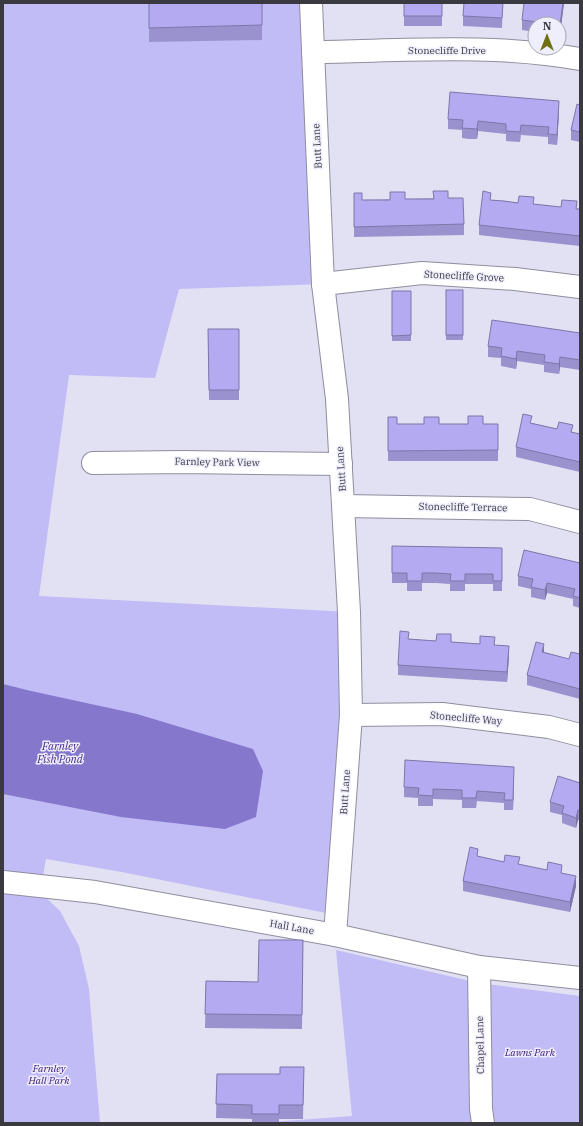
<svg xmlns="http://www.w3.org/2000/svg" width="583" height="1126" font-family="'IBM Plex Serif',serif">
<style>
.green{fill:#c1bbf6}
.water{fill:#8477cc}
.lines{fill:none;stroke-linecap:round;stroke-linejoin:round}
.minor-casing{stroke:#8f8d9e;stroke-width:24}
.minor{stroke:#fff;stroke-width:22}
.wall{fill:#9a92cf}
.shaded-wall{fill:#7d77a9}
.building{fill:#b3aaf1;stroke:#7d77a9}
.labels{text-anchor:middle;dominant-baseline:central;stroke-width:3;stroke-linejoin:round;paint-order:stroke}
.street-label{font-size:10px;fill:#3a3940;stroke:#efeefd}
.park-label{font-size:10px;font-style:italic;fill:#351379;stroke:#efeefd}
.water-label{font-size:11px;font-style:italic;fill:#472b90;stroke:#efeefd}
</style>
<rect width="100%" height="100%" fill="#e2e0f3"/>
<g class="green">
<path d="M3,3H310L323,284L179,289L155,378L69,375L39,596L349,612L336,915L122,872L46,859L40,892L60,911L79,946L89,989L100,1123H3Z"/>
<path d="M336,950L479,983L580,996V1123H259L352,1116Z"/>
</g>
<path class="water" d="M3,684L31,691L137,714L253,749L263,771L256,817L225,829L121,817L3,794Z"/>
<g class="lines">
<defs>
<g id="minor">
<path d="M311,3L323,284L337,399L349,612L351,715L335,935"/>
<path d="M313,52C400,51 494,43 580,59"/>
<path d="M323,284L422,273L515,279L580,287"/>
<path d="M93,463L184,462L341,464"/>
<path d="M344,506L530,509L580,522"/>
<path d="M351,715L442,714L549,727L580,735"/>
<path d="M3,882L95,892L335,935L479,967L580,978"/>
<path d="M479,967L481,1109L483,1123"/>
</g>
</defs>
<use href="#minor" class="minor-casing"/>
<use href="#minor" class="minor"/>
</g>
<g class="wall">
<path d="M149,3H262V40L149,42Z"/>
<rect x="404" y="3" width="38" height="23"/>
<path d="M503,3L502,28L463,26V16Z"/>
<path d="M564,3L560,35H559V24H535V32L522,30V20Z"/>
<path d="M580,105V142L571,140V130Z"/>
<path d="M559,111L557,145L548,144V137L521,135L520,142L506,141V134L478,131L477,139H469L462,138V130L448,129V119Z"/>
<path d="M354,193L362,200L448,198L464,224V235L354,237Z"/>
<path d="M491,200L580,209V246L479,235V225Z"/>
<rect x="446" y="290" width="17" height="50"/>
<rect x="392" y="291" width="19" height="50"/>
<path d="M208,329H239V400H209Z"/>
<path d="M580,333V370L560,367L559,374L544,372V365L517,361L516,369L501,366V358L488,357V346Z"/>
<path d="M388,417L397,424H498V461H388Z"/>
<path d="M532,423L580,434V472L516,457V447Z"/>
<path d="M392,546L502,548V591H493V584H465V591H450V584L436,583H422V591H407V583H392Z"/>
<path d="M580,563V608L573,606V599L547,593L545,600L531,597V589L518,586V576Z"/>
<path d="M409,639L495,645L509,656L507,682L398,675V665Z"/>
<path d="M544,652L569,659L580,654V699L527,685V675Z"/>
<path d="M514,777L513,810H504V803L477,801L476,808H462V800L433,799V806H418V798L404,797V787Z"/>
<path d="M580,783V820H578L576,828L562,823V815L550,812V802Z"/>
<path d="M478,857L562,873L576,886L570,912L463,891V881Z"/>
<path d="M303,940L302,1029L205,1028L206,981L258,982Z"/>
<path d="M304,1067L303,1119H279V1123H252V1119L216,1118L217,1074H280Z"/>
</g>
<g class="shaded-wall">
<path d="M563,3H564L560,35V25Z"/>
<path d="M559,101V111L557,145V135Z"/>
<path d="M478,121V131L477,139V129Z"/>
<path d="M517,351V361L516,369V359Z"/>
<path d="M560,357V367L559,374V364Z"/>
<path d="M547,583V593L545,600V590Z"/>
<path d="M544,644V654L542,652Z"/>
<path d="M509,646V656L507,682V672Z"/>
<path d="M514,767V777L513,810V800Z"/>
<path d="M578,810V820L576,828V818Z"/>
<path d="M576,876V886L570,912V902Z"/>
</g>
<g class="building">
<path d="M149,3H262V25L149,28Z"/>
<rect x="404" y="3" width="38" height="13"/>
<path d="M464,3H503L502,18L463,16Z"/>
<path d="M524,3H563L560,25L522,20Z"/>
<path d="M450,92L559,101L557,135L548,134L549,127L521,125L520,132L506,131V124L478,121L477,129L462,128L463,120L448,119Z"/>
<path d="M577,104L580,105V132L571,130Z"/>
<path d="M433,191H448V198H463L464,224L354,227V193H362V200H390V192H405V199H434Z"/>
<path d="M483,191L491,193L490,200L504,201L518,203L519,196L534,197L533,204L561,207L562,200L577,201L576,209H580V236L479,225Z"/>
<rect x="446" y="290" width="17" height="45"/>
<path d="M392,291H411V335L392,336Z"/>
<path d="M492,320L580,333V360L560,357L559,364L544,362L545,355L517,351L516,359L501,356L502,348L488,346Z"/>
<path d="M208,329H239V390H209Z"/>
<path d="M523,414L532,416L530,423L557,429L559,422L573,425L571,432L580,434V462L516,447Z"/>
<path d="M468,416H483V424H498V450L388,451V417H397V424H424V417H439V424H468Z"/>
<path d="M392,546L502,548V581H493V574H465V581H450L451,574L436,573H422V581H407V573H392Z"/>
<path d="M524,550L580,563V598L573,596L575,589L547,583L545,590L531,587L533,579L518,576Z"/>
<path d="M400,631L409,632L408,639L436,641L437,634H451V642L466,643L480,644V636L495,637L494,645L509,646L507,672L398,665Z"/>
<path d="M536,642L544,644L542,652L569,659L571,652L580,654V689L527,675Z"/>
<path d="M405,760L514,767L513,800H504L505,793L477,791L476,798H462V790L433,789V796L418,795L419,788L404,787Z"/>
<path d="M558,776L580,783V810H578L576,818L562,813L564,806L550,802Z"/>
<path d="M470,847L478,849L477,856L504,862L505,855L512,856L520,857L518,864L547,870L548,862L562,865L561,873L576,876L570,902L463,881Z"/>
<path d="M259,940H303L302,1015L205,1014L206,981L258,982Z"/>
<path d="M280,1067H304L303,1105H279V1114H252V1105L216,1104L217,1074H280Z"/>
</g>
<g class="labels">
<g class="street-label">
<text x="447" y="50">Stonecliffe Drive</text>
<text transform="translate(317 146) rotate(-93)">Butt Lane</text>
<text transform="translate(464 276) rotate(3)">Stonecliffe Grove</text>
<text transform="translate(217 462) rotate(1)">Farnley Park View</text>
<text transform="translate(341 469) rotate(-94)">Butt Lane</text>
<text transform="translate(463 507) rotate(1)">Stonecliffe Terrace</text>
<text transform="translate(466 718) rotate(5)">Stonecliffe Way</text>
<text transform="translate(345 792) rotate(-86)">Butt Lane</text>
<text transform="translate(292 927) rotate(10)">Hall Lane</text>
<text transform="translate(480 1045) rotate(-91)">Chapel Lane</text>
</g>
<g class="park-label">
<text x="530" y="1052">Lawns Park</text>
<text x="49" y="1068">Farnley<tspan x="49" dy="12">Hall Park</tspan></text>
</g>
<g class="water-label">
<text x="60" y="746">Farnley<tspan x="60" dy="13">Fish Pond</tspan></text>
</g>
</g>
<rect width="583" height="1126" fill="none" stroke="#3a3940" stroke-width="8"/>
<g transform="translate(547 36)"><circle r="19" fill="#efeefd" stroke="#a7a6b1"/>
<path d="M0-3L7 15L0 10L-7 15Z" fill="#706f12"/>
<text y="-6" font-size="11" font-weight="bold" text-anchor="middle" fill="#3a3940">N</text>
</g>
</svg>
